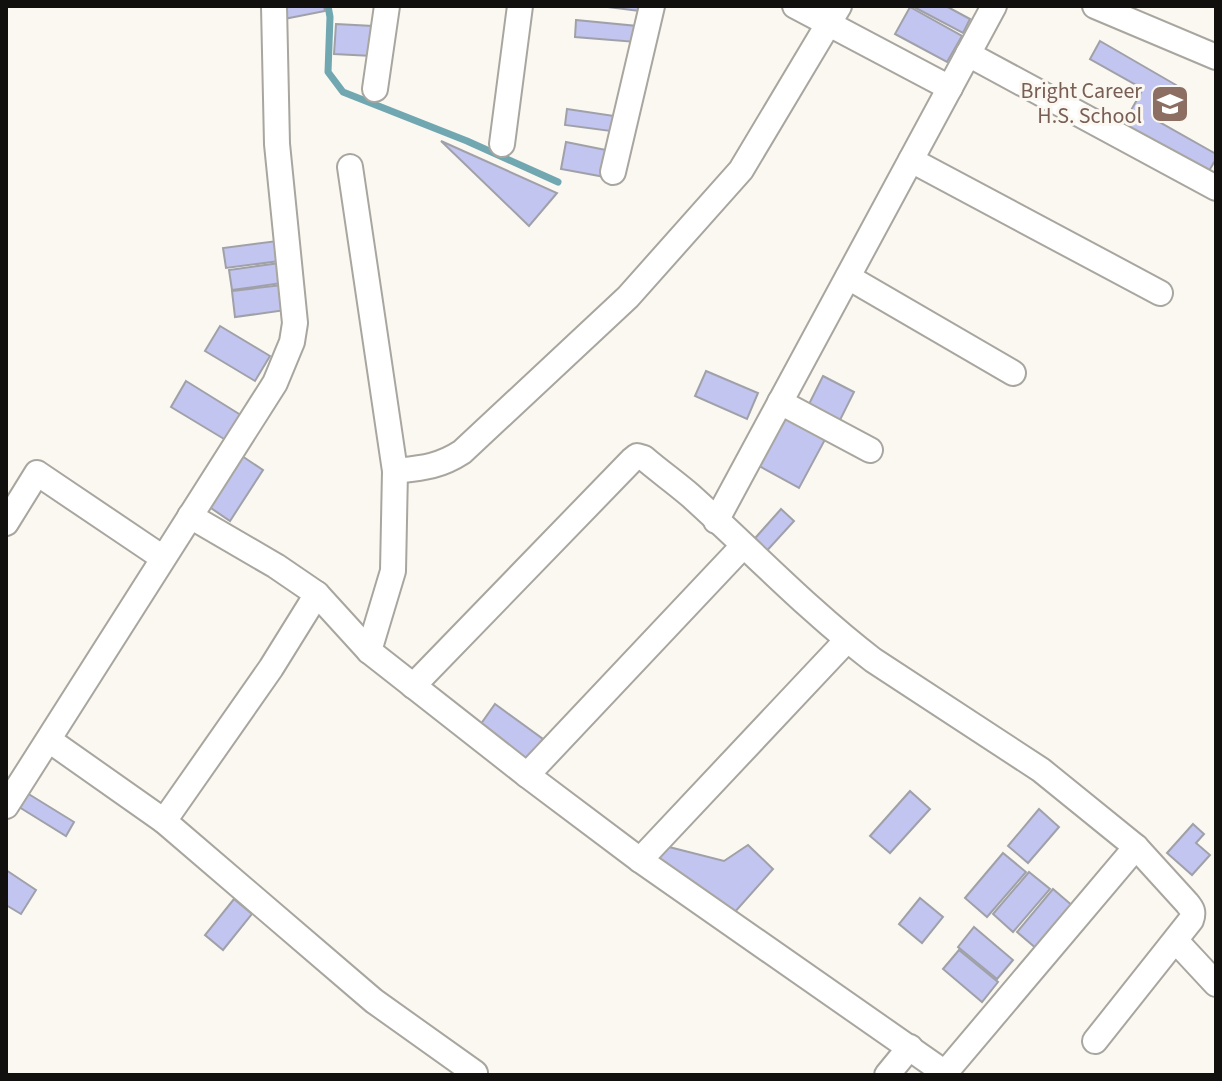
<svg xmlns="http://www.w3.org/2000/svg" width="1222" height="1081" font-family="'Source Sans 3',sans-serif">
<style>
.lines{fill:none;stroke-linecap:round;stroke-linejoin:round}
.stream{stroke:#71a7b1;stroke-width:7}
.building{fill:#c1c5ef;stroke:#a0a1a8;stroke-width:2}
.minor-casing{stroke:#a8a69f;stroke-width:28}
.minor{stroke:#fff;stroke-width:24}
.labels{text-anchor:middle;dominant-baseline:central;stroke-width:6;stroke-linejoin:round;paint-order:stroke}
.education-label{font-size:22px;fill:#785e54;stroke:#faf8f1;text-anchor:end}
</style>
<rect width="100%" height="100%" fill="#faf8f1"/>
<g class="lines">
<path class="stream" d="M328,6L330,17L328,72L343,92L467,141L558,182"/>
</g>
<g class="building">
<path d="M282,6H324L325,11L284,19Z"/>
<path d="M600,6H648L647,12Z"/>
<path d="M912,6H946L970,19L963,33Z"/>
<path d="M910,7L962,36L947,62L895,34Z"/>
<path d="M576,20L637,26L636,42L575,37Z"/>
<path d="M336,24L373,26L372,56L334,54Z"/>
<path d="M1100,41L1176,85L1156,120L1216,154V159L1206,176L1121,128L1143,89L1090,59Z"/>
<path d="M567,109L621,117L618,132L565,125Z"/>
<path d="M441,141L557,193L529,226Z"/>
<path d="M566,142L611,151L605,177L561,169Z"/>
<path d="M277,241L280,261L226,268L223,248Z"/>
<path d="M280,263L282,283L232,290L229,270Z"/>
<path d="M282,285L286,310L235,317L232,291Z"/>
<path d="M220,326L270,356L255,381L205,351Z"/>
<path d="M706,371L758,393L747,419L695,396Z"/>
<path d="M823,376L854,392L838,424L807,408Z"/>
<path d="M186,381L244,417L229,442L171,407Z"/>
<path d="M781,408L828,434L799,488L752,462Z"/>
<path d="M239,454L263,470L230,521L205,504Z"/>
<path d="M781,509L794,521L762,556L749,545Z"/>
<path d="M495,704L543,739L525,763L478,728Z"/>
<path d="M910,791L930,809L890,853L870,836Z"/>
<path d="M27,793L74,822L66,836L19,807Z"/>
<path d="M1039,809L1059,827L1028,863L1008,846Z"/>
<path d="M1193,824L1204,834L1196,843L1210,855L1192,875L1167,853Z"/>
<path d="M748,845L773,869L734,913L655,865L665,846L724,861Z"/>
<path d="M1003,853L1026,872L987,917L965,898Z"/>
<path d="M6,870L36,890L21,914L6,905Z"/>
<path d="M1029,872L1050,889L1013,932L993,914Z"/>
<path d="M1053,889L1074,907L1037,949L1017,932Z"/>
<path d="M920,898L943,917L922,943L899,924Z"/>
<path d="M234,899L252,914L223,950L205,935Z"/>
<path d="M974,927L1013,960L997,979L958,947Z"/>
<path d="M959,950L998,982L982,1002L943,969Z"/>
</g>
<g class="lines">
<defs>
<g id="minor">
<path d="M795,6L950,88"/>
<path d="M1095,6L1216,57"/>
<path d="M968,54L1216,188"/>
<path d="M375,89L387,6"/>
<path d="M502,144L520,6"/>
<path d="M911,160L1160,293"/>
<path d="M350,167L395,471L393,571L369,651"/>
<path d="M613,172L652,6"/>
<path d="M848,277L1013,373"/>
<path d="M780,402L870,450"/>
<path d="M395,471C422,468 439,467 462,452L628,297L741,170L839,6"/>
<path d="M716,521L994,6"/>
<path d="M6,523L37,473L163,558"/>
<path d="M317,594L369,651L527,775L640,860L948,1075"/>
<path d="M413,686L632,460L637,456L644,458C659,471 676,483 691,496C752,551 808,610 873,660L1041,770L1136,847L1187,903C1192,909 1194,912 1191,920L1095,1041"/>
<path d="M49,740L164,821L374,1001L475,1073L474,1075"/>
<path d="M527,775L743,546"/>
<path d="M6,806L275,383L292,342L295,323L277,144L274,6"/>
<path d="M164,821L271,668L317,594L276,566L190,516"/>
<path d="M640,860L847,640"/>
<path d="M1176,941L1216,984"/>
<path d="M945,1073L1136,847"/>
<path d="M887,1075L910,1047"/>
</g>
</defs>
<use href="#minor" class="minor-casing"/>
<use href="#minor" class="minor"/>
</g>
<defs>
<symbol id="school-square" viewBox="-11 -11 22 22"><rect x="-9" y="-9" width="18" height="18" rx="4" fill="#8d6e63" stroke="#faf8f1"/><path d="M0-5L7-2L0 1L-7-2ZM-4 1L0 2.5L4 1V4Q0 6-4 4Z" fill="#fff"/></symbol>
</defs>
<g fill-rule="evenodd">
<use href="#school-square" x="1148" y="82" width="44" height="44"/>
</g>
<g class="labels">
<g class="education-label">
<text x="1142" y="91">Bright Career<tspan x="1142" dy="25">H.S. School</tspan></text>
</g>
</g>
<rect width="1222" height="1081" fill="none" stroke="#11100e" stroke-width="16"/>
</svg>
